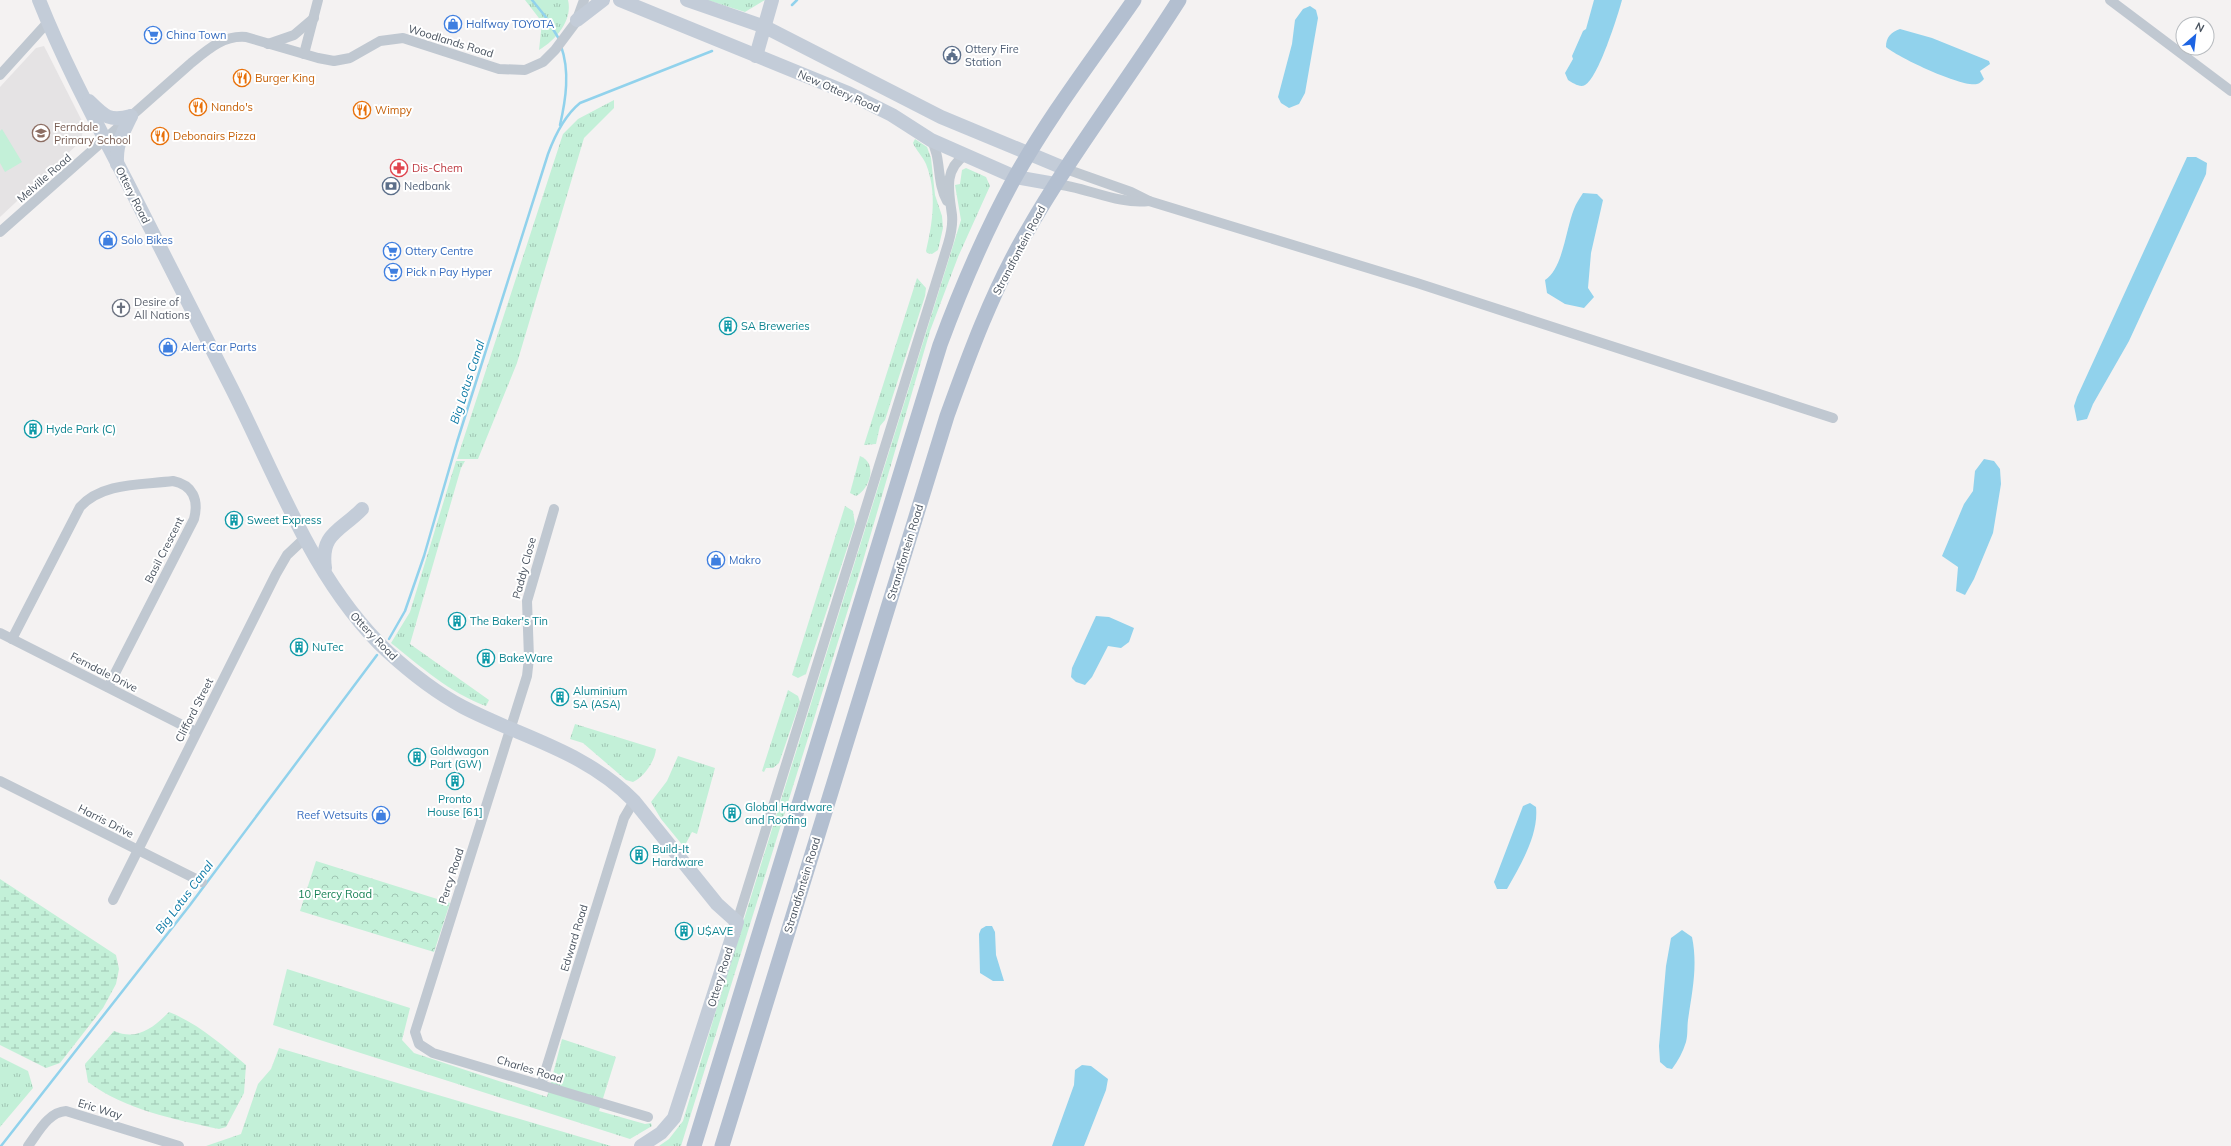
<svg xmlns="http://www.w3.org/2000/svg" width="2231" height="1146" font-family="Mulish,sans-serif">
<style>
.education{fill:#e5e3e4}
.grass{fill:url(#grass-tufts)}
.wetland{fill:url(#wetland-marsh)}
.park{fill:url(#park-crowns)}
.pitch{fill:#c3f0d8}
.water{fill:#91d2ec}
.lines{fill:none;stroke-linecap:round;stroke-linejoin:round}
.stream{stroke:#91d2ec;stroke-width:2.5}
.street{stroke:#c0c8d1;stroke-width:10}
.secondary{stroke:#c3ccd8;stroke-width:14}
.primary{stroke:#b3bfd0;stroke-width:15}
.labels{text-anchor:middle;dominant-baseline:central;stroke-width:4;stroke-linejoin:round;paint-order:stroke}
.shop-label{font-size:11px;fill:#366cbe;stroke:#fff;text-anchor:start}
.street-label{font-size:11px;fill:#4a5460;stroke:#fff}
.service-label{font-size:11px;fill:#4e5e75;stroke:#fff;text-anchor:start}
.food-label{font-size:11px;fill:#c56008;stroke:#fff;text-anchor:start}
.education-label{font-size:11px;fill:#785e54;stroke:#fff;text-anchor:start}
.health-label{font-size:11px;fill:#be3a42;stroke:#fff;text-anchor:start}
.worship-label{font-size:11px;fill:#5b616d;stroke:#fff;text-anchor:start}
.culture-label{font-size:11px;fill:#0d838f;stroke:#fff;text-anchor:start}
.park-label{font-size:11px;fill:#198256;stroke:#fff}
.water-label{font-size:12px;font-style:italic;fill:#0e7aa6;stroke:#fff}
</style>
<defs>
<pattern id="grass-tufts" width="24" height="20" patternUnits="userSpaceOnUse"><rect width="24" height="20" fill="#c3f0d8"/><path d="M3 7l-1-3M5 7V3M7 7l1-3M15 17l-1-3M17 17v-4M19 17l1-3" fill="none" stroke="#a0c5b3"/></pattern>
<pattern id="wetland-marsh" width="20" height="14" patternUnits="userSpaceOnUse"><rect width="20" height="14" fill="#c3f0d8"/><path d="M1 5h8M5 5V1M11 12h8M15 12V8" fill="none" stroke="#a0c5b3"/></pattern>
<pattern id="park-crowns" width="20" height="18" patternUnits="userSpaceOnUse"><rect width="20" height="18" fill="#c3f0d8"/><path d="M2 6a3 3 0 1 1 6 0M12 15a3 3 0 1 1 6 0" fill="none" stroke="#a0c5b3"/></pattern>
</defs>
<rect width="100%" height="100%" fill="#f4f2f2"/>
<path class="education" d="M44,46L84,125L81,141L0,217V87L36,48Z"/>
<g class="grass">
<path d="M525,0H568C573,20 556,40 539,50L542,22Z"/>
<path d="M707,0H765L745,12Z"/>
<path d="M614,100V108L584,138L517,363L478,459H457L563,134L578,119Z"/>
<path d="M915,139L927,147L931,158L935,195L942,216L943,228L938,250L932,254L927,253L926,251C933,222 937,192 926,164C923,157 916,150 913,143Z"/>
<path d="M966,168L986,177L990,186L958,257L930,331L860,571L681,1146H659L669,1139L683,1121L723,987L961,220L955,185L960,184L962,170Z"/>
<path d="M917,278L926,288L925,296L885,420L880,426L876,444L864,445Z"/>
<path d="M860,456C878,463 870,489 856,496L850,493Z"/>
<path d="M456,461H465L461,468L410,644L489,700L486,706C450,693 420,666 391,643L410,612Z"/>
<path d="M845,506L853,511L855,524L806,674L798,678L792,675Z"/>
<path d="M788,690L798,696L800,702L779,763L773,768H766L764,772L762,771Z"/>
<path d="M575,724L656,749C655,761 644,777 633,782L626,780L583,743L570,739Z"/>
<path d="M678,756L715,768L697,834L692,832L684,847L661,819L651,802L667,781Z"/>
<path d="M287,969L410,1008L402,1040L414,1053L547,1097L562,1039L616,1057L599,1111L645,1124L651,1123L652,1126L630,1139L273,1025Z"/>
<path d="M279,1048L611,1146H206L241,1134L258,1084L271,1069Z"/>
<path d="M0,1057L28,1071L33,1088L0,1127Z"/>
</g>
<g class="wetland">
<path d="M0,879L116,955L119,969L116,984L103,1008L60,1063L46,1068L0,1045Z"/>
<path d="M169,1012C199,1024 222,1045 246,1065L244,1093L226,1127L219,1129C173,1119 126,1110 88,1082L85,1064L114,1031C137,1041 153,1028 169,1012Z"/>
</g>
<path class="park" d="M316,861L450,903L434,952L300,911Z"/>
<path class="pitch" d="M2,129L22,162L5,172L0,163V131Z"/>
<g class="water">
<path d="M1594,0H1622C1618,15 1598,79 1585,85C1580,88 1573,83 1568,80L1565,73L1573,59L1572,56L1583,31L1586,29Z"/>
<path d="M1310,6L1316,10L1318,18L1305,93L1299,104L1289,108L1281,103L1278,97L1292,44L1295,20L1303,9Z"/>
<path d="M1900,29L1932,38L1989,61L1990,64L1980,71L1984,79C1982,81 1979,84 1977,84C1963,88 1897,57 1886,47C1886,37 1891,32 1900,29Z"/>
<path d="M2187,157H2196L2207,163L2206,174L2129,341L2093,404L2087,419L2077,421L2074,406L2077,397Z"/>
<path d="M1583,193L1597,194L1603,200L1591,253L1588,288L1594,297L1584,308L1565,304L1547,293L1545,280C1563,269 1566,228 1574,209C1576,203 1580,198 1583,193Z"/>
<path d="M1984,459L1994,461L2000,469L2001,484L1993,533L1974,579L1965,595L1956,591L1958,567L1942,556L1964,504L1973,491L1975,471Z"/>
<path d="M1096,616L1109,617L1134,628L1129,642L1121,648L1108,646L1092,677L1085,685L1076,682L1071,677L1072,668Z"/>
<path d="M1530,803L1536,807C1539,835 1520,866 1507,889H1497L1494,882L1523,806Z"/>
<path d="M986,926H992L995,932L996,955L1004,981H993L980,973L979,934L981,929Z"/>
<path d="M1682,930L1692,937C1698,966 1692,992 1688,1020C1687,1027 1688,1035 1686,1042C1683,1052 1678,1061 1672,1069L1667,1068L1660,1062L1659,1046L1666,966L1671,938Z"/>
<path d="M1082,1065L1091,1066L1108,1079L1106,1090L1084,1146H1052L1074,1085L1075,1070Z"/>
</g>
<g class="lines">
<g class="stream">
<path d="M532,0L545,16L559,39"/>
<path d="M792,5L797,0"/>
<path d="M560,125C566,99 570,71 561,46"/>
<path d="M389,639L405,611L424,556L457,442L548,154C555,135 564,116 580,103L712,51"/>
<path d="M1,1146L190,905L377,655"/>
</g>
<g class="street">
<path d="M2110,0L2231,91"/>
<path d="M268,44L294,35L314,18"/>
<path d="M304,54L318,0"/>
<path d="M0,75L48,22"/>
<path d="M931,140C942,158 936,182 947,201"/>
<path d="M1066,169L1131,192L1149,201L1417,283L1833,418"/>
<path d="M1055,184C1086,187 1118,205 1149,201"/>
<path d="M0,232L190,64C207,50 223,35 246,37L318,58L334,61L350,58L380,41L403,38L499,69L525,70L543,62L555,50L576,22L584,0"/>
<path d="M554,509L527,601L529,658L527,676L415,1032L419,1044L433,1053L648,1117"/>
<path d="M0,633L196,732"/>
<path d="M12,639L80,507C102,482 142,485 173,481C193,485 199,500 194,519L108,687"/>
<path d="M0,781L202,882"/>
<path d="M113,900L276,574L287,555L305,538"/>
<path d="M737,922L948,244C951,234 953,225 952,215C949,192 943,170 965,155"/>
<path d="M541,1085L624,818L634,801"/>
<path d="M28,1146C38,1133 48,1112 66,1111L179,1146"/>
</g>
<g class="secondary">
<path d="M39,0C64,63 96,122 127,182C161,248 194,315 228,381C275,472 312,581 388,652C411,673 435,692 463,707C523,738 585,751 634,801L717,904L737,922L674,1118L661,1133L641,1146"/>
<path d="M620,0L848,93L892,115L931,140L1015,177L1055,184"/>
<path d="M687,0L765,27L941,117L1066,169"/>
<path d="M577,20L603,0"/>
<path d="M756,56L772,0"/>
<path d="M89,101C104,116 109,122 131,116"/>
<path d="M117,164C116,143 122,135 131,116"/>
<path d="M325,568C320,533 341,531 362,509"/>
</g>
<g class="primary">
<path d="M694,1146L940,345C961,288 985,232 1014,179C1049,116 1093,59 1134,0"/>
<path d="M722,1146L947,416C969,355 992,292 1025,235C1071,154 1129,79 1179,0"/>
</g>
</g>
<defs>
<symbol id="shop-ring" viewBox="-11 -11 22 22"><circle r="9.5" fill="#fff" stroke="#3f7fe0" stroke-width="1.5"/><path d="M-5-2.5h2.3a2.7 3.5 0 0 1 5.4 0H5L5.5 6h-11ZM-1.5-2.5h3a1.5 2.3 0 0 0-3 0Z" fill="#3f7fe0"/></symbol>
<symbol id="supermarket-ring" viewBox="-11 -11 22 22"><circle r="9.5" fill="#fff" stroke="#3f7fe0" stroke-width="1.5"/><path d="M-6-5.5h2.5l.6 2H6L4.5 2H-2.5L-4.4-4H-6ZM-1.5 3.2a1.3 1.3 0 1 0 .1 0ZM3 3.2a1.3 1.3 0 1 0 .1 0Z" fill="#3f7fe0"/></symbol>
<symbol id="civic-ring" viewBox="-11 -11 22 22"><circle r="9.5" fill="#fff" stroke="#5c6f8a" stroke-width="1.5"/><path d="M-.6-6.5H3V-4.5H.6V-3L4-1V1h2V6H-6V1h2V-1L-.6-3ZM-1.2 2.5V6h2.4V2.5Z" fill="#5c6f8a"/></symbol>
<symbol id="restaurant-ring" viewBox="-11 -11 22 22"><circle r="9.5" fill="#fff" stroke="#e8710a" stroke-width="1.5"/><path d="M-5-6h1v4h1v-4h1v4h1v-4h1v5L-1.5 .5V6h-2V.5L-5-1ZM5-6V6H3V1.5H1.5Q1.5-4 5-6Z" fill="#e8710a"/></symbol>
<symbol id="school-ring" viewBox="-11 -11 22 22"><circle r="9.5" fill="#fff" stroke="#8d6e63" stroke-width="1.5"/><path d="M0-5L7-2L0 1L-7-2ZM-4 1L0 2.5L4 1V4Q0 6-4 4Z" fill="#8d6e63"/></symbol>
<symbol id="pharmacy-ring" viewBox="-11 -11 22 22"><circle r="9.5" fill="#fff" stroke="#e0444e" stroke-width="1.5"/><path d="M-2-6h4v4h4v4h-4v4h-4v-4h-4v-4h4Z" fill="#e0444e"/></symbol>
<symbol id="bank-ring" viewBox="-11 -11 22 22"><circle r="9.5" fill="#fff" stroke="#5c6f8a" stroke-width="1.5"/><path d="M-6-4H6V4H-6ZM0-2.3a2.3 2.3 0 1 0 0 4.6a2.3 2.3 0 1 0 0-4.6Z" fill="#5c6f8a"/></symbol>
<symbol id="church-ring" viewBox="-11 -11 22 22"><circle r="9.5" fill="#fff" stroke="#6b7280" stroke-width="1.5"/><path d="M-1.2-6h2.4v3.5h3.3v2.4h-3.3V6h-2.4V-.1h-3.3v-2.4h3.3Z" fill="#6b7280"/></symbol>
<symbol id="building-ring" viewBox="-11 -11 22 22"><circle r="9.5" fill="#fff" stroke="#0f9aa8" stroke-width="1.5"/><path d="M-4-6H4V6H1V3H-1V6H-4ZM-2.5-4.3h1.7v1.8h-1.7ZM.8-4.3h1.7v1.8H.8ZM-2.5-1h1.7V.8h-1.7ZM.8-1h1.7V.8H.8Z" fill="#0f9aa8"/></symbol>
</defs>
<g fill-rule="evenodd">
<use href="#shop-ring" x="443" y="14" width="20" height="20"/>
<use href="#supermarket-ring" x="143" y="25" width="20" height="20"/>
<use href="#civic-ring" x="942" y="45" width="20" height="20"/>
<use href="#restaurant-ring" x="232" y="68" width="20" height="20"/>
<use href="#restaurant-ring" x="188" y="97" width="20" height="20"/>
<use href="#restaurant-ring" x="352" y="100" width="20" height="20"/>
<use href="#school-ring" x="31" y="123" width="20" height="20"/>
<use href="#restaurant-ring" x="150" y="126" width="20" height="20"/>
<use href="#pharmacy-ring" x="389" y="158" width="20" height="20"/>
<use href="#bank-ring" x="381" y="176" width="20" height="20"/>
<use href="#shop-ring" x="98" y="230" width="20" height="20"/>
<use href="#supermarket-ring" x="382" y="241" width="20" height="20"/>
<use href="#supermarket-ring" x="383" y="262" width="20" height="20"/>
<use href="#church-ring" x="111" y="298" width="20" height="20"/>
<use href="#building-ring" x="718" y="316" width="20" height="20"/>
<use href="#shop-ring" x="158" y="337" width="20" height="20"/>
<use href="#building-ring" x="23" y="419" width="20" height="20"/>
<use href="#building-ring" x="224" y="510" width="20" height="20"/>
<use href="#shop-ring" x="706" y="550" width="20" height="20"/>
<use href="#building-ring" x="447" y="611" width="20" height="20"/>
<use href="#building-ring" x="289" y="637" width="20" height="20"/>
<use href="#building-ring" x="476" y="648" width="20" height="20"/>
<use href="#building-ring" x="550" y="687" width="20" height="20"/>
<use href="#building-ring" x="407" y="747" width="20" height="20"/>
<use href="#building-ring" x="445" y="771" width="20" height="20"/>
<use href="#building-ring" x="722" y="803" width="20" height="20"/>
<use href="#shop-ring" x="371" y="805" width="20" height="20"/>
<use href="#building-ring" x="629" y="845" width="20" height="20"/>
<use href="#building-ring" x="674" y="921" width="20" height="20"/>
</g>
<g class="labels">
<g class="shop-label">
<text x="466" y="24">Halfway TOYOTA</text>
<text x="166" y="35">China Town</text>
<text x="121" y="240">Solo Bikes</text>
<text x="405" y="251">Ottery Centre</text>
<text x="406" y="272">Pick n Pay Hyper</text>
<text x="181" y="347">Alert Car Parts</text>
<text x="729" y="560">Makro</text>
<text x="368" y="815" text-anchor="end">Reef Wetsuits</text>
</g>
<g class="street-label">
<text transform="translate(451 41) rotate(17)">Woodlands Road</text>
<text transform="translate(839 91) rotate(24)">New Ottery Road</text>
<text transform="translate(44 178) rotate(-41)">Melville Road</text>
<text transform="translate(133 195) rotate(63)">Ottery Road</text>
<text transform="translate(1019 250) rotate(-62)">Strandfontein Road</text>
<text transform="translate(164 550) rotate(-63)">Basil Crescent</text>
<text transform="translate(905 552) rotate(-73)">Strandfontein Road</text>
<text transform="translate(524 568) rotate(-75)">Paddy Close</text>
<text transform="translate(374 636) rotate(46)">Ottery Road</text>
<text transform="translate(104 672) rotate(27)">Ferndale Drive</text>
<text transform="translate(194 710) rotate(-63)">Clifford Street</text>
<text transform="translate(106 821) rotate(27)">Harris Drive</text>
<text transform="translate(451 876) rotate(-72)">Percy Road</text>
<text transform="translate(802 885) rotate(-73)">Strandfontein Road</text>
<text transform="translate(574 938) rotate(-73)">Edward Road</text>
<text transform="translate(720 977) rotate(-73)">Ottery Road</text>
<text transform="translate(530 1069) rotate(17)">Charles Road</text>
<text transform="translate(100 1109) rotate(17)">Eric Way</text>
</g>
<g class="service-label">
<text x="965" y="49">Ottery Fire<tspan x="965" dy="13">Station</tspan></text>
<text x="404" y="186">Nedbank</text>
</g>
<g class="food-label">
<text x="255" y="78">Burger King</text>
<text x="211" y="107">Nando's</text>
<text x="375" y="110">Wimpy</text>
<text x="173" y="136">Debonairs Pizza</text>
</g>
<g class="education-label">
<text x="54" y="127">Ferndale<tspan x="54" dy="13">Primary School</tspan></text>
</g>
<g class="health-label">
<text x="412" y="168">Dis-Chem</text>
</g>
<g class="worship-label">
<text x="134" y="302">Desire of<tspan x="134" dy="13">All Nations</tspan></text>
</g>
<g class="culture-label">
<text x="741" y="326">SA Breweries</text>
<text x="46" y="429">Hyde Park (C)</text>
<text x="247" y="520">Sweet Express</text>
<text x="470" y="621">The Baker's Tin</text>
<text x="312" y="647">NuTec</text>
<text x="499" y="658">BakeWare</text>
<text x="573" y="691">Aluminium<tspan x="573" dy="13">SA (ASA)</tspan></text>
<text x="430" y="751">Goldwagon<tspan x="430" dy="13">Part (GW)</tspan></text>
<text x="455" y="799" text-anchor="middle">Pronto<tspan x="455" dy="13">House [61]</tspan></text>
<text x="745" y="807">Global Hardware<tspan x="745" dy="13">and Roofing</tspan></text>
<text x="652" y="849">Build-It<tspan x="652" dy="13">Hardware</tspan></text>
<text x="697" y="931">U$AVE</text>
</g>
<g class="park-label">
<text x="335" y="894">10 Percy Road</text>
</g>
<g class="water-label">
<text transform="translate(467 382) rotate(-72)">Big Lotus Canal</text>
<text transform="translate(184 897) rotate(-53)">Big Lotus Canal</text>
</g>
</g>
<g transform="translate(2195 36) rotate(28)"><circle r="19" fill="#ffffff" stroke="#b7bbbf"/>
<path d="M0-3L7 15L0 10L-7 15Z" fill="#1d64e3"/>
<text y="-6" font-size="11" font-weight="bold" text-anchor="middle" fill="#4a5460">N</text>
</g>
</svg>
